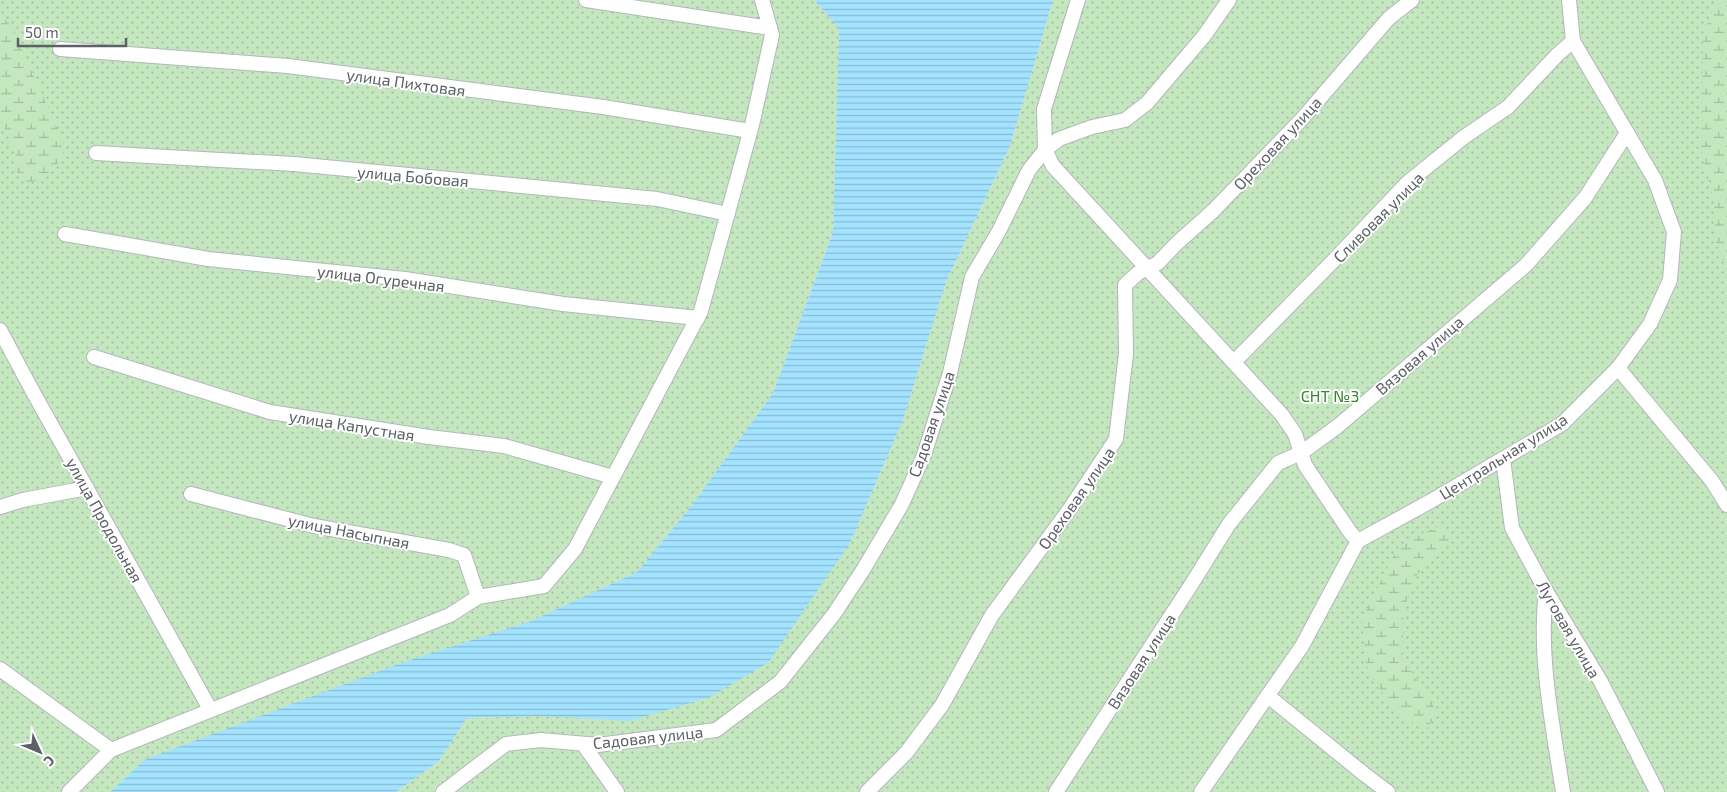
<svg xmlns="http://www.w3.org/2000/svg" width="1727" height="792" font-family="'Exo 2',sans-serif">
<style>
.grass{fill:url(#grass-dots)}
.wetland{fill:url(#wetland-marsh)}
.water{fill:url(#water-rules)}
.lines{fill:none;stroke-linecap:round;stroke-linejoin:round}
.street-casing{stroke:#b4b7bb;stroke-width:16}
.street{stroke:#fff;stroke-width:14}
.labels{text-anchor:middle;dominant-baseline:central;stroke-width:4;stroke-linejoin:round;paint-order:stroke}
.street-label{font-size:16px;fill:#5b6165;stroke:#fff}
.park-label{font-size:16px;fill:#388631;stroke:#fff}
</style>
<defs>
<pattern id="grass-dots" width="8" height="8" patternUnits="userSpaceOnUse" patternTransform="scale(1.25)"><rect width="8" height="8" fill="#c4e7bf"/><path d="M2 2h.1M6 6h.1" fill="none" stroke="#a2bf9f" stroke-width="1.8" stroke-linecap="round"/></pattern>
<pattern id="wetland-marsh" width="20" height="14" patternUnits="userSpaceOnUse" patternTransform="scale(1.25)"><rect width="20" height="14" fill="#c4e7bf"/><path d="M1 5h8M5 5V1M11 12h8M15 12V8" fill="none" stroke="#a2bf9f"/></pattern>
<pattern id="water-rules" width="6" height="5" patternUnits="userSpaceOnUse" patternTransform="scale(1.25)"><rect width="6" height="5" fill="#a3e3ff"/><path d="M0 2.5h6" fill="none" stroke="#88bbd2"/></pattern>
</defs>
<rect width="100%" height="100%" fill="#efebe3"/>
<g class="grass">
<path d="M0,0H814L839,27L833,232L773,393L692,505L637,572L531,621L144,760L110,792H0Z"/>
<path d="M1053,0H1727V792H396L439,761L467,718L541,716L850,543L903,420L946,282L1010,146Z"/>
</g>
<g class="wetland">
<path d="M1717,0H1727V270L1716,242L1714,201L1701,150L1703,34Z"/>
<path d="M0,11L14,31L64,144L62,160L39,181L27,182C17,173 11,168 16,154L0,118Z"/>
<path d="M1443,525L1453,535L1417,575L1405,606L1403,622V661L1432,698L1435,715L1428,728L1416,725L1400,714L1374,682L1366,664L1362,619L1397,549L1421,534Z"/>
</g>
<path class="water" d="M814,0H1053L1010,146L946,282L903,420L850,543L768,663L710,697L630,721L541,716L467,718L439,761L396,792H110L144,760L401,663L531,621L637,572L692,505L773,393L833,232L839,28Z"/>
<g class="lines">
<defs>
<g id="street">
<path d="M586,0L770,28"/>
<path d="M1229,0L1204,36L1147,103L1125,120L1092,127L1059,139L1045,150L1053,166L1282,415L1295,434L1305,465L1350,532L1358,541"/>
<path d="M60,49L288,66L603,107L750,131"/>
<path d="M96,153L294,164L657,199L728,214"/>
<path d="M65,234L208,259L405,279L563,304L698,318"/>
<path d="M0,330L33,392L210,709"/>
<path d="M94,357L270,412L429,437L504,446L613,477"/>
<path d="M1234,362L1337,257L1407,183L1464,137L1508,107L1557,55L1573,41"/>
<path d="M1618,368L1712,481L1727,505"/>
<path d="M1503,459L1512,528L1546,591L1601,682L1657,792"/>
<path d="M191,494L314,526L449,550L464,555L478,597"/>
<path d="M0,507L23,500L87,488"/>
<path d="M1546,591C1538,656 1553,727 1563,792"/>
<path d="M0,669L111,750"/>
<path d="M1268,696L1364,774L1388,792"/>
<path d="M583,744L617,792"/>
<path d="M69,792L111,750L450,615L478,597L544,586L575,549L701,311L752,125L772,35L762,0"/>
<path d="M443,792L506,744L541,740L598,745L716,730L780,682L834,614L863,570L902,504L924,455L950,373L972,277L999,231L1029,170L1045,150L1044,109L1078,0"/>
<path d="M867,792L906,753L942,705L992,615L1069,510L1116,439L1126,354L1125,285L1138,273L1158,263L1176,244L1213,211L1302,119L1389,18L1412,0"/>
<path d="M1056,792L1191,585L1229,524L1278,463L1301,453L1338,426L1526,265L1585,198L1627,133"/>
<path d="M1201,792L1302,646L1358,541L1431,501L1562,424L1618,368L1650,324L1670,280L1674,232L1655,180L1573,41L1569,0"/>
</g>
</defs>
<use href="#street" class="street-casing"/>
<use href="#street" class="street"/>
</g>
<g class="labels">
<g class="street-label">
<text transform="translate(406 82) rotate(8)">улица Пихтовая</text>
<text transform="translate(1277 143) rotate(-47)">Ореховая улица</text>
<text transform="translate(413 176) rotate(5)">улица Бобовая</text>
<text transform="translate(1378 217) rotate(-45)">Сливовая улица</text>
<text transform="translate(381 278) rotate(7)">улица Огуречная</text>
<text transform="translate(1419 355) rotate(-41)">Вязовая улица</text>
<text transform="translate(931 424) rotate(-71)">Садовая улица</text>
<text transform="translate(352 425) rotate(9)">улица Капустная</text>
<text transform="translate(1503 456) rotate(-32)">Центральная улица</text>
<text transform="translate(1076 498) rotate(-55)">Ореховая улица</text>
<text transform="translate(105 520) rotate(61)">улица Продольная</text>
<text transform="translate(349 531) rotate(11)">улица Насыпная</text>
<text transform="translate(1569 629) rotate(60)">Луговая улица</text>
<text transform="translate(1141 661) rotate(-57)">Вязовая улица</text>
<text transform="translate(648 737) rotate(-6)">Садовая улица</text>
</g>
<g class="park-label">
<text x="1330" y="395">СНТ №3</text>
</g>
</g>
<g transform="translate(40 752) rotate(134)" stroke="#ffffff" stroke-width="4" paint-order="stroke">
<path d="M0-4L9 19L0 12L-9 19Z" fill="#5b6165"/>
<text y="-8" font-size="14" font-weight="bold" text-anchor="middle" fill="#5b6165">С</text>
</g>
<path d="M18 38v8h108v-8" fill="none" stroke="#5b6165" stroke-width="2.5"/>
<text x="25" y="38" font-size="15" fill="#5b6165" stroke="#ffffff" stroke-width="4" paint-order="stroke">50 m</text>
</svg>
